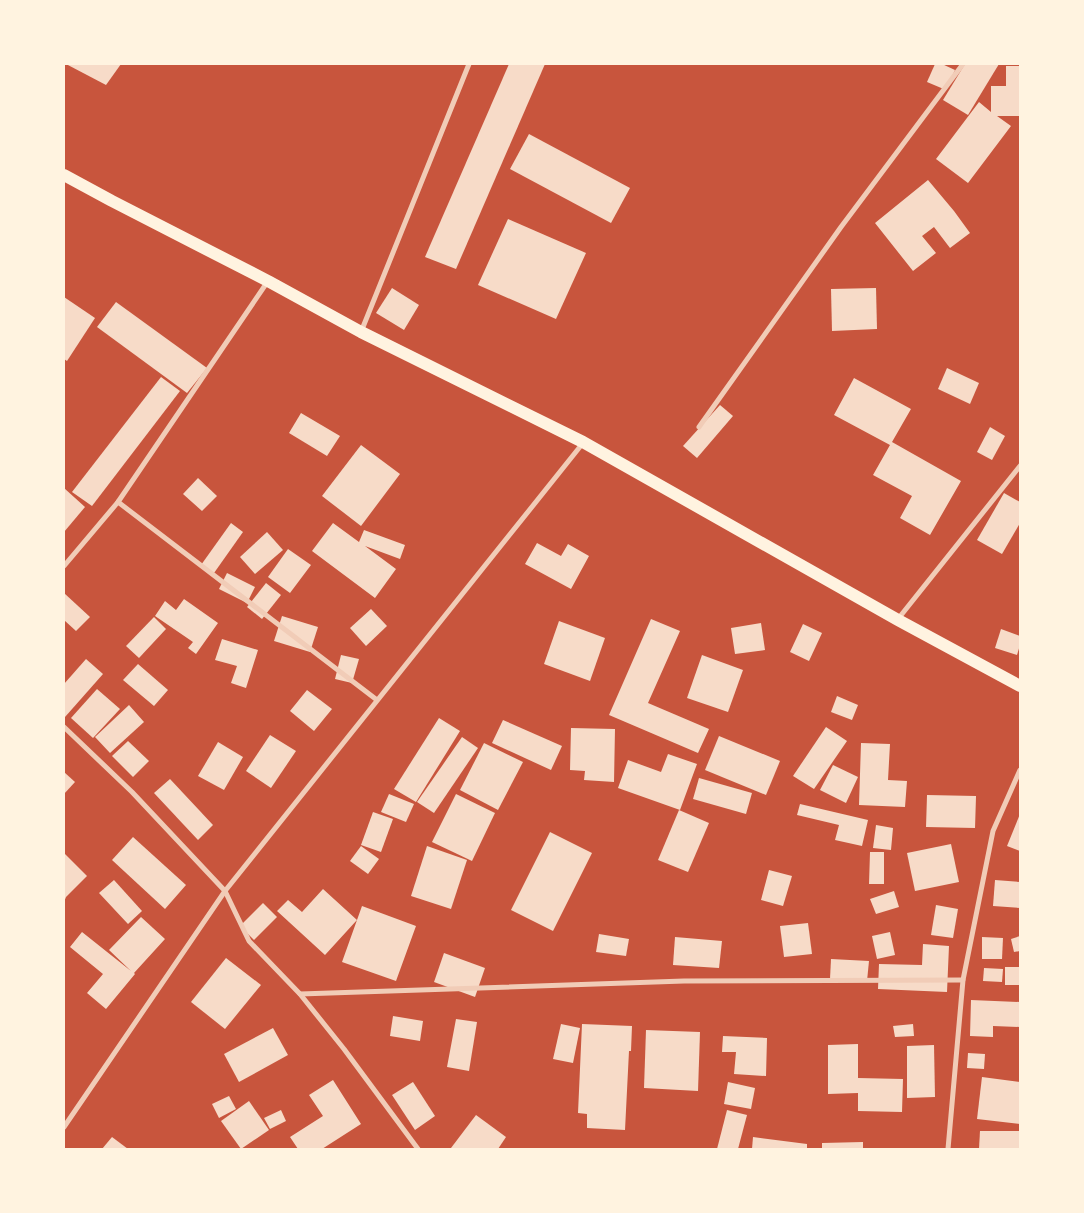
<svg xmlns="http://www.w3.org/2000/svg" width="1084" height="1213" font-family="'PT Sans',sans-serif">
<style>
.building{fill:#f7dbc8}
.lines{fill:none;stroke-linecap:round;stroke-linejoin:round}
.minor{stroke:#f1ccb7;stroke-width:5}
.primary{stroke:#fff3e0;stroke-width:12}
</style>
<rect width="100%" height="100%" fill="#c8553d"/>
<g class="building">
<path d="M66,64H121L106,85Z"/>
<path d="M509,64H545L456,269L425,257Z"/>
<path d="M935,64H942L955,70L946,90L927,82Z"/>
<path d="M965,64H999L968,115L943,100Z"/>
<path d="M1006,66H1020V116H997L1011,126L968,183L936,159L979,102L991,112V86H1006Z"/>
<path d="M529,134L630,188L611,223L510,169Z"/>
<path d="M928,180L954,211L970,233L950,248L934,227L922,236L936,253L913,271L875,223Z"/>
<path d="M508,219L586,253L556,319L478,285Z"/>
<path d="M392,288L419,305L404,330L376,313Z"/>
<path d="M876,288L877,329L832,331L831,289Z"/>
<path d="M64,297L95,318L67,361L64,359Z"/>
<path d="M116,302L207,368L187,393L97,327Z"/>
<path d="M947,368L979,383L970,404L938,389Z"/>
<path d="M161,377L180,391L92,506L72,492Z"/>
<path d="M854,378L911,409L892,442L961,481L930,535L900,518L912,496L873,475L890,445L834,415Z"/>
<path d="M720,405L733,416L697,458L683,446Z"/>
<path d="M301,413L340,436L327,456L289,433Z"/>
<path d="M990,427L1005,436L992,460L977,452Z"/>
<path d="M361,445L400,474L361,526L322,496Z"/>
<path d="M198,478L217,496L202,511L183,494Z"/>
<path d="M64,488L85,507L64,532Z"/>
<path d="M1004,493L1020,502V523L1002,554L977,540Z"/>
<path d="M231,523L243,532L214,573L201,565Z"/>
<path d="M333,523L359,542L364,530L405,545L400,559L365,546L396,569L375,598L312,551Z"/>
<path d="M267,532L283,550L255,574L240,557Z"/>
<path d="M537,543L561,556L568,544L589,556L571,589L525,564Z"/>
<path d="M288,549L311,565L290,593L268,577Z"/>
<path d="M227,573L255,587L247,603L219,589Z"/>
<path d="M266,583L281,595L262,619L247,607Z"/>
<path d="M64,593L90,617L76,631L64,620Z"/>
<path d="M184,599L218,623L196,654L188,648L193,642L155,616L165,601L176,610Z"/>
<path d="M371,609L387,626L366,646L350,628Z"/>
<path d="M282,616L318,627L310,652L274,641Z"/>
<path d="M154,617L166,629L139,658L126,646Z"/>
<path d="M651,619L680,631L648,703L709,729L698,753L609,715Z"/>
<path d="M559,621L605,638L590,681L544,664Z"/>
<path d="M761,623L765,650L735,654L731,628Z"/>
<path d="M803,624L822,633L809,661L790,652Z"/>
<path d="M1001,629L1020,636V645L1017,655L995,648Z"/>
<path d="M222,639L258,650L246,688L231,683L237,666L215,660Z"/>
<path d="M341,655L359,659L352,683L335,679Z"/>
<path d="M702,655L743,670L728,712L687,698Z"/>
<path d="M86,659L103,674L65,717L64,716V684Z"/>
<path d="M138,664L168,690L154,706L123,680Z"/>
<path d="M97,689L120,709L93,738L71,718Z"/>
<path d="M307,690L332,709L314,731L290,711Z"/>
<path d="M837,696L858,705L852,720L831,712Z"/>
<path d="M129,705L144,722L110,753L95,737Z"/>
<path d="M439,718L460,731L416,802L394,789Z"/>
<path d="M503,720L562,746L551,770L492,743Z"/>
<path d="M826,727L847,741L814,789L793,776Z"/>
<path d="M571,728L615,729L614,782L584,780L585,771L570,770Z"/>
<path d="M270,735L296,751L271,788L246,771Z"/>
<path d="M719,736L780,761L766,795L705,770Z"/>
<path d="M462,737L478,748L434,813L417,802Z"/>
<path d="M128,741L149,761L133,777L112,756Z"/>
<path d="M218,742L243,757L224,790L198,776Z"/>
<path d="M484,743L523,762L498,810L460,790Z"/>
<path d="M861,743L890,744L888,780L907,781L905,807L859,805Z"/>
<path d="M668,754L697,764L680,810L618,788L628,760L661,772Z"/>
<path d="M833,765L858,777L846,803L820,790Z"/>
<path d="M64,772L75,782L64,794Z"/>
<path d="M699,778L752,793L746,814L693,799Z"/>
<path d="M170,779L213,825L198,840L154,793Z"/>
<path d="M389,794L414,804L406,822L381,812Z"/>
<path d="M456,794L495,813L472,861L432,842Z"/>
<path d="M927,795L976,796L975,828L926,827Z"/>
<path d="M800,804L868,820L862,846L835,840L839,825L797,815Z"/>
<path d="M679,810L709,823L688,872L658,860Z"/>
<path d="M373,812L393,819L381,852L361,845Z"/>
<path d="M1020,814V851L1007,846Z"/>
<path d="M876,825L893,828L891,850L873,848Z"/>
<path d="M550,832L592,853L553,931L511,910Z"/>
<path d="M133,837L186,885L165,909L112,860Z"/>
<path d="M951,844L959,882L915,891L907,853Z"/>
<path d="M361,846L379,859L368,874L350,861Z"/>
<path d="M427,846L467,860L451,909L411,896Z"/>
<path d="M870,852H884V884H869Z"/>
<path d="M64,853L87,876L66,897L64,902Z"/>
<path d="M769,870L792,876L783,906L761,900Z"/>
<path d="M114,880L142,911L128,924L99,893Z"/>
<path d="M995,880L1020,882V908L993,906Z"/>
<path d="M323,889L357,920L362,906L416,926L396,981L342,962L357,920L325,955L277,911L288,900L302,912Z"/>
<path d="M894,891L899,907L876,914L870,899Z"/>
<path d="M263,903L277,917L254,940L240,926Z"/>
<path d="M936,905L958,909L953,938L931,935Z"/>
<path d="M141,917L165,939L134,973L135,974L106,1009L87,993L103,974L70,947L82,932L131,971L109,950Z"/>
<path d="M808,923L812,954L784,957L780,926Z"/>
<path d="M890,932L895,955L877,959L872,936Z"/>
<path d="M599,934L629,939L626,956L596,952Z"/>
<path d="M1020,936V951L1014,952L1011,939Z"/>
<path d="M675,937L722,941L719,968L673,965Z"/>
<path d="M982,937L1003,938L1002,959H982Z"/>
<path d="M923,944L949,946L947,992L878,989L879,964L922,965Z"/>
<path d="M444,953L485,968L475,997L434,982Z"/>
<path d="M226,958L261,985L225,1029L191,1002Z"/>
<path d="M831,959L869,961L867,981L830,979Z"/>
<rect x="1005" y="967" width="15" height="18"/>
<path d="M984,968L1003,969L1002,982L983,981Z"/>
<path d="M971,1000L1020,1002V1027L993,1026V1037L970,1036Z"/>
<path d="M393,1016L423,1021L420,1041L390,1036Z"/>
<path d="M456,1019L477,1022L469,1071L447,1067Z"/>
<path d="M561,1024L580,1028L573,1063L553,1059Z"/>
<path d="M582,1024L632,1026L631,1051H629L625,1130L587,1128V1114L578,1113Z"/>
<path d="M913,1024L914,1036L895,1037L893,1026Z"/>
<path d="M273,1028L288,1055L239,1082L224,1054Z"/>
<path d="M646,1030L700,1032L698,1091L644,1088Z"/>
<path d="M723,1036L767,1038L766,1076L734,1074L736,1052H722Z"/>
<path d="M858,1044V1078L903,1079L902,1112L858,1111V1093L828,1094V1045Z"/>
<path d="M934,1045L935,1097L907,1098V1046Z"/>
<path d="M968,1053L985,1054L984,1069L967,1068Z"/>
<path d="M982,1077L1020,1082V1124L977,1119Z"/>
<path d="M333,1080L361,1124L322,1149H298L290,1137L323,1116L309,1095Z"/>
<path d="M413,1082L435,1116L415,1130L392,1095Z"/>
<path d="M728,1082L755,1088L751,1109L724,1104Z"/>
<path d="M229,1096L236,1109L219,1118L212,1104Z"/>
<path d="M249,1101L269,1130L241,1149L221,1121Z"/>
<path d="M281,1110L286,1121L270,1129L264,1118Z"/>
<path d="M727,1110L747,1115L738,1149H717Z"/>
<path d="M476,1115L506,1137L498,1149H453L451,1148Z"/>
<path d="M980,1131H1020V1149H979Z"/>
<path d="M112,1137L128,1149H102Z"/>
<path d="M753,1137L807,1144V1149H752Z"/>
<path d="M863,1142V1149H822V1143Z"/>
</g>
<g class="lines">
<g class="minor">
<path d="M361,332L469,64"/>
<path d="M699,427L841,227L963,64"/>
<path d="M118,502L377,700"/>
<path d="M64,566L118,502L268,281"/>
<path d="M898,619L1020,466"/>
<path d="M64,727L132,792L225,891L249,941L300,994L344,1049L418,1149"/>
<path d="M300,994L684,981L963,980"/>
<path d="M64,1127L225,891L583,443"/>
<path d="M948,1149L963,980L993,831L1020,770"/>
</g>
<path class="primary" d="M64,175L112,201L268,281L361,332L583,442L898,620L1020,686"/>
</g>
<rect width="1084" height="1213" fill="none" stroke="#fff3e0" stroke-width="130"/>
</svg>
